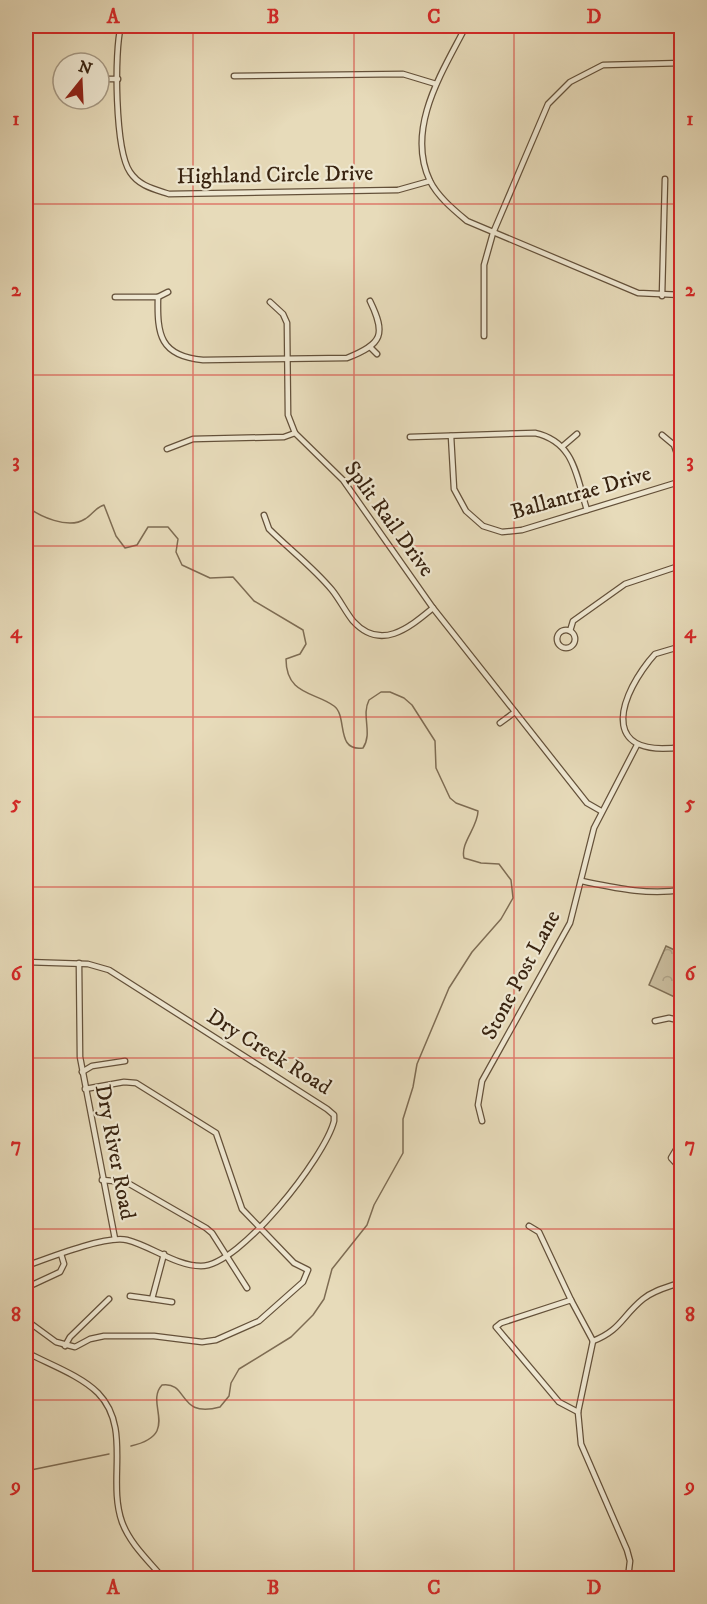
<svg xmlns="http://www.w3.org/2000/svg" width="707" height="1604" font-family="'IM FELL DW Pica',serif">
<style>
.park{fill:url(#park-crowns);stroke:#807056;stroke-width:1.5}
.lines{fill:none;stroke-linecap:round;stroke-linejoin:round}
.stream{stroke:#7e6c53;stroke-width:1.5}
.street-casing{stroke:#64513a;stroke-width:7}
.street{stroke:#efe8d2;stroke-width:4.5}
.grid{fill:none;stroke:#d62828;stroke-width:1.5;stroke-opacity:0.55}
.labels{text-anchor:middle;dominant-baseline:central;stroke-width:4.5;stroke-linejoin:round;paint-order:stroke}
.street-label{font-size:22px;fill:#382310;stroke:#efe8d2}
.neatline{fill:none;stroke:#d62828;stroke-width:2}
.grid-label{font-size:20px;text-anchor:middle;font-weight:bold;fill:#d62828}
</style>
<defs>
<pattern id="park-crowns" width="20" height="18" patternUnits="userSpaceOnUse" patternTransform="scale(1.5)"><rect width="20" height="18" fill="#c9bc9d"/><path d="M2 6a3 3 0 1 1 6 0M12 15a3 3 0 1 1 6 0" fill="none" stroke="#ada186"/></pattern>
</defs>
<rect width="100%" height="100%" fill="#e7dbba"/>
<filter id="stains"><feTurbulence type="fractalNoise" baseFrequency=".00333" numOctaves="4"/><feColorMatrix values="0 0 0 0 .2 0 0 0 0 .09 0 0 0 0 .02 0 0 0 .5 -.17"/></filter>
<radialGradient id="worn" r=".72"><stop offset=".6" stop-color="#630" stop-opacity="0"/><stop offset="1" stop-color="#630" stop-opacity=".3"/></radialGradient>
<path class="park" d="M666,946L681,953V1000L649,985Z"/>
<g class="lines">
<g class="stream">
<path d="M26,506C39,516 68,530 85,519C92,515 96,507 104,505L116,536L125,548L137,545L148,527H168L178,539L176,552L182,565L210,578L233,577L254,601L303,630L306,644L300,654L286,659C286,695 315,692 334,706C348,716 335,752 363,748C373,733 361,716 369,700L381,692H390L404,698L412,705L435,741L436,768L450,798L456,803L478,811C478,827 460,843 464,858L481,863L499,864L511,880L513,898L501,919L472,952L449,988L417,1064L413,1087L403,1119V1153L374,1205L367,1225L332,1269L324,1299L313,1315L291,1337L239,1369L231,1383L229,1396L220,1407C177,1419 189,1381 162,1385C144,1404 182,1434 131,1446"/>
<path d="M26,1471L109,1454"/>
</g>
<defs>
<g id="street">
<path d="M121,26C114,51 115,150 130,172C139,186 154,189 169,194L398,190L430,181"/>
<path d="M466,26C443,71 405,128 430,181C438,197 454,210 467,221L638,293L682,295"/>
<path d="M234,76L403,74L436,84"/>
<path d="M99,79H118"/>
<path d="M662,296L665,179"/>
<path d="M115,297H158C157,335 160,356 203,360L347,358C383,344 386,334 370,301"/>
<path d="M158,297L168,292"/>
<path d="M270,302L283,314L287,323L288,415L295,433L343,480L433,608L587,803L601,811"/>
<path d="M484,336V265L493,233L548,104L570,82L603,65L682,63"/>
<path d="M370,347L377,354"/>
<path d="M662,435L674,445L682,468"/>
<path d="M451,436L454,489L466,511L483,526L502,532L522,530L682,481"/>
<path d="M410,437L535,433C575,442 576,476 587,510"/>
<path d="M563,446L577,434"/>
<path d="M167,449L193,439L284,437L295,433"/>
<path d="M264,515L269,529C289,549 314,568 332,590C340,600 345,611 353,621C381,652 410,627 433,608"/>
<circle cx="566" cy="639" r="9"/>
<path d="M570,631L573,621L625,584L682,565"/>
<path d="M682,646L655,654L649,661C614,706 605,758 682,747"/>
<path d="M500,723L515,712"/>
<path d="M581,881C616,888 646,895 682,890"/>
<path d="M26,962L88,964L109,970L327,1109L334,1115V1121C325,1157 240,1266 201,1266C176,1266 151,1246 127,1240C106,1235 48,1258 26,1266"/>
<path d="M79,963L80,1057L115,1239"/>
<path d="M655,1021L669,1018L682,1021"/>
<path d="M82,1072L92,1066L125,1061"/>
<path d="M482,1121L478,1105L482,1081L570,923L594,828L637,745"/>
<path d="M682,1148H677L671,1158L682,1170"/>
<path d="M102,1180L126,1182L206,1228L212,1233L247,1288"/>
<path d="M529,1226L539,1232L571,1300"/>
<path d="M32,1285L60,1272L64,1264L61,1254"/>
<path d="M130,1296L152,1299L164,1254"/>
<path d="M152,1299L172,1302"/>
<path d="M26,1320L56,1342L75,1347L90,1339L104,1336H154L202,1342L216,1340L259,1321L303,1282L308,1270L294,1263L242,1209L216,1133L136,1083L124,1082L85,1089"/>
<path d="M593,1341L578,1412L581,1444L627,1550L630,1561L628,1578"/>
<path d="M593,1341C621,1330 622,1316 643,1299C654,1290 668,1287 682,1282"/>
<path d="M65,1346L70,1337L109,1299"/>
<path d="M26,1352C48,1364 80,1375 98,1393C132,1428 107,1480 122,1522C130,1544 149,1561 163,1578"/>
<path d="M578,1412L559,1402L496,1327L501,1323L571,1300L593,1341"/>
</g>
</defs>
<use href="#street" class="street-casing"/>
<use href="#street" class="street"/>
</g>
<path class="grid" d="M193,26V1578M354,26V1578M514,26V1578M26,204H682M26,375H682M26,546H682M26,717H682M26,887H682M26,1058H682M26,1229H682M26,1400H682"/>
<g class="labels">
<g class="street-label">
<text transform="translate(275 175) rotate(-1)">Highland Circle Drive</text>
<text transform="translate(581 493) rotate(-16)">Ballantrae Drive</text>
<text transform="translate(389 519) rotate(54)">Split Rail Drive</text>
<text transform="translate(521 975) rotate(-62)">Stone Post Lane</text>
<text transform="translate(269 1052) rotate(32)">Dry Creek Road</text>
<text transform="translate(115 1152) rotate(79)">Dry River Road</text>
</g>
</g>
<rect width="707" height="1604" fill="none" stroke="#e7dbba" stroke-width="66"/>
<g transform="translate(81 81) rotate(18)"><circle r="28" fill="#efe8d2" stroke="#a69984" stroke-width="1.5"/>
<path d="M0-4.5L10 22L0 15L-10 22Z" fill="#8f2418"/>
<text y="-9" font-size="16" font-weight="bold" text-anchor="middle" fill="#382310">N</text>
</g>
<rect x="33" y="33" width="641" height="1538" class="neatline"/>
<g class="grid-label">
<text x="113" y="23">A</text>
<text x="273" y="23">B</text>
<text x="434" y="23">C</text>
<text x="594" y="23">D</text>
<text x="16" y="125">1</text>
<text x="690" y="125">1</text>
<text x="16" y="296">2</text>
<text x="690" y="296">2</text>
<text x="16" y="467">3</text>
<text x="690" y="467">3</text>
<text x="16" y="638">4</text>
<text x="690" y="638">4</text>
<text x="16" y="809">5</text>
<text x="690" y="809">5</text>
<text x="16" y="980">6</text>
<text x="690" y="980">6</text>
<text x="16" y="1151">7</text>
<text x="690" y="1151">7</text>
<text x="16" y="1321">8</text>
<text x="690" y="1321">8</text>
<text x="16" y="1492">9</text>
<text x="690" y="1492">9</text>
<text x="113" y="1594">A</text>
<text x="273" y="1594">B</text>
<text x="434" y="1594">C</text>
<text x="594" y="1594">D</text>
</g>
<rect width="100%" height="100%" filter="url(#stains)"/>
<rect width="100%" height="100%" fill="url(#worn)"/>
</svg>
